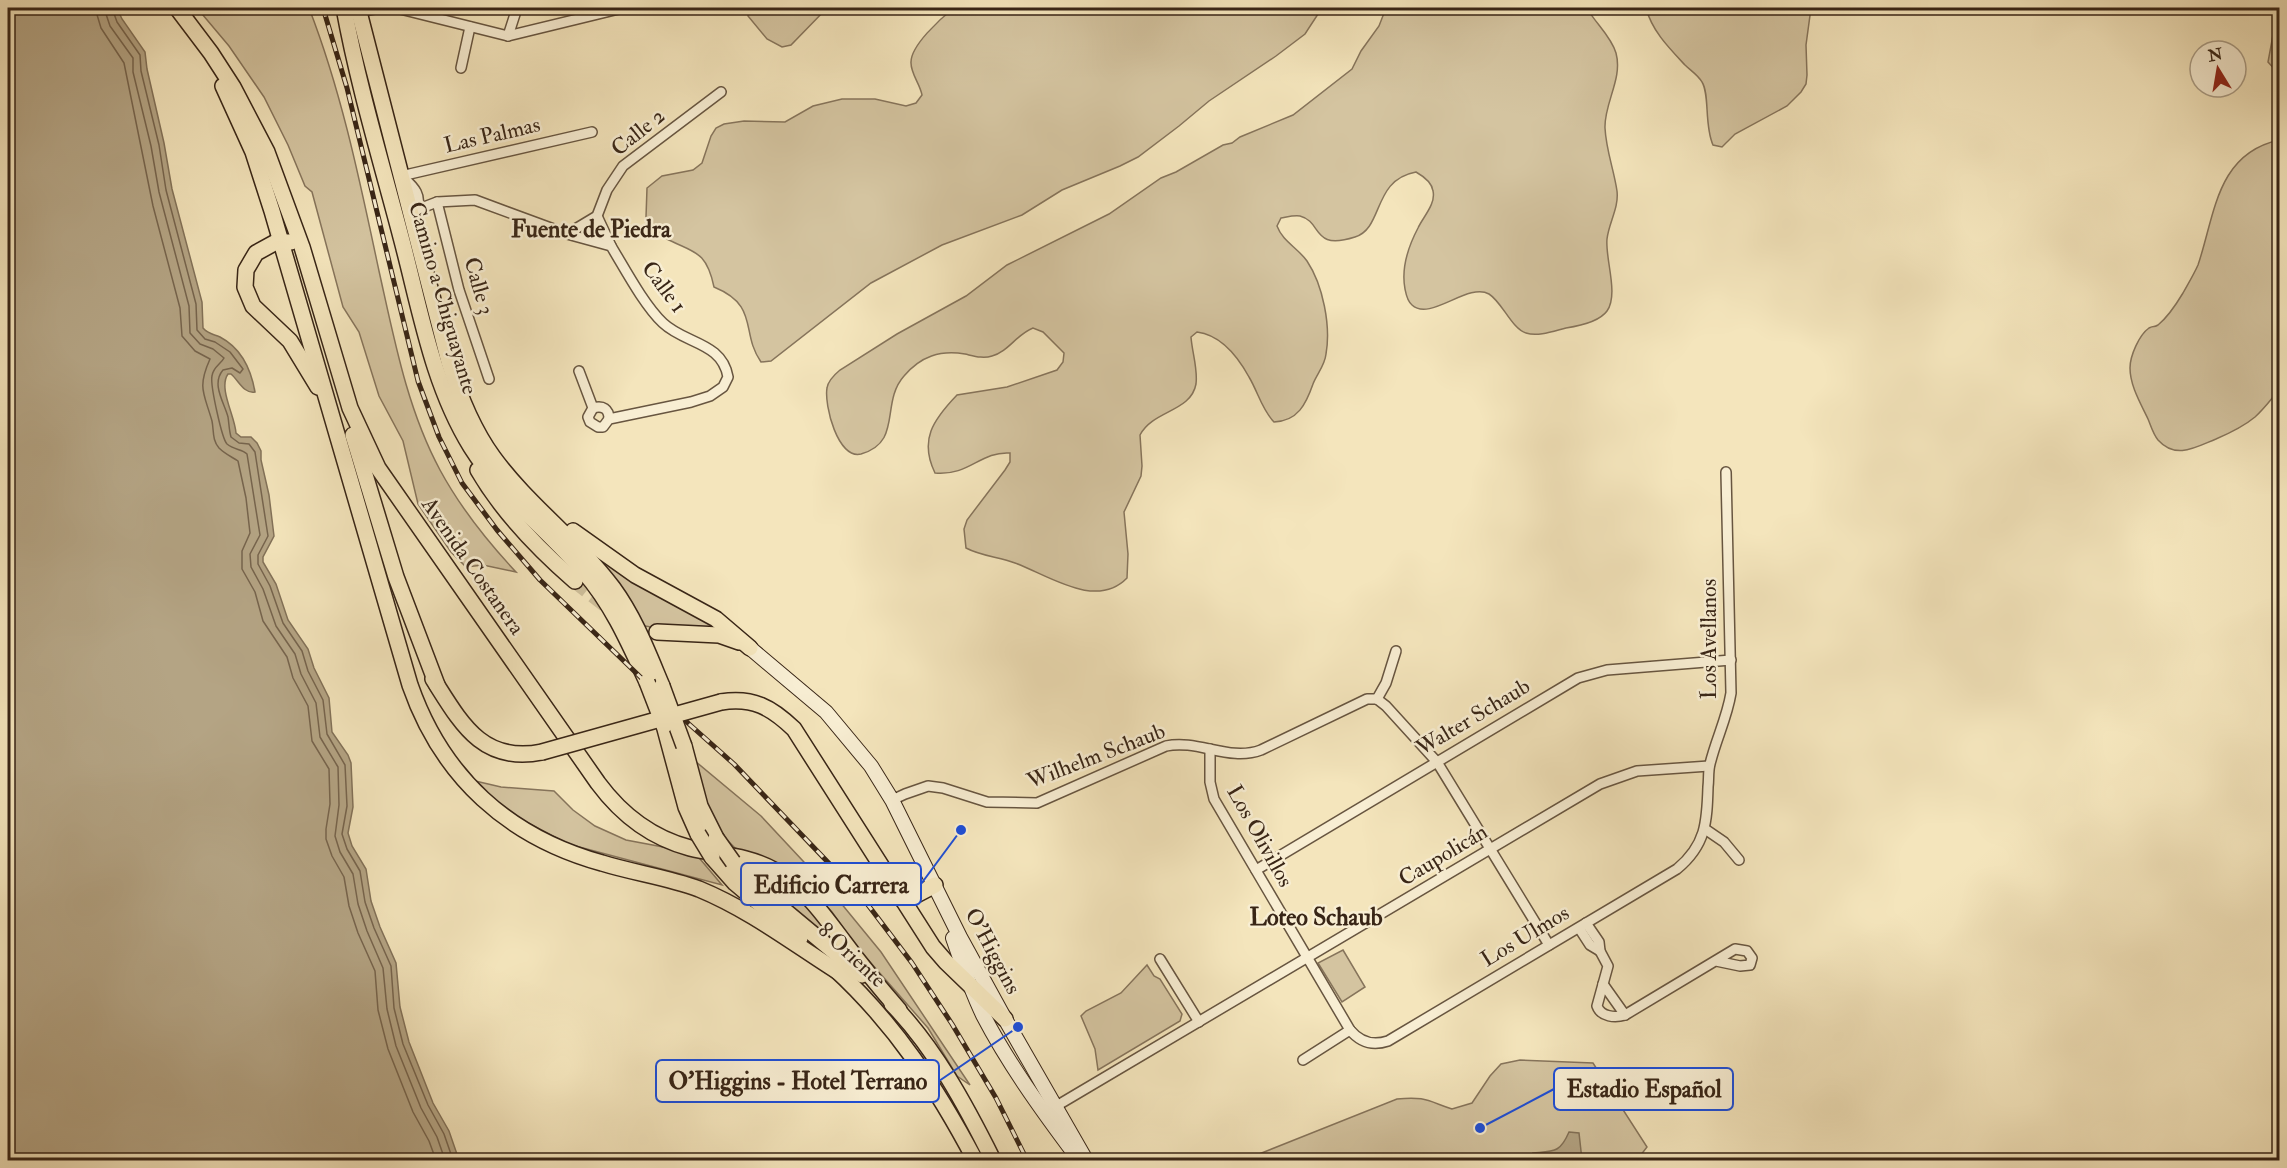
<svg xmlns="http://www.w3.org/2000/svg" width="2287" height="1168" font-family="'IM FELL Double Pica',serif">
<style>
.green{fill:#d4c4a0;stroke:#86745b;stroke-width:1.5}
.water{fill:#b4a484;stroke:#827158;stroke-width:1.5}
.lines{fill:none;stroke-linecap:round;stroke-linejoin:round}
.shore{stroke:#76644d;stroke-width:1.5}
.primary-tunnel{stroke:#cebf9b;stroke-width:15;stroke-dasharray:15 8;stroke-linecap:butt}
.minor-casing{stroke:#675540;stroke-width:12}
.secondary-casing{stroke:#382516;stroke-width:16}
.primary-casing{stroke:#382516;stroke-width:18}
.minor{stroke:#f8eed3;stroke-width:9}
.secondary{stroke:#f8eed3;stroke-width:14}
.primary{stroke:#f4e5bc;stroke-width:15}
.rail-casing{stroke:#382516;stroke-width:5}
.rail{stroke:#f8eed3;stroke-width:3;stroke-dasharray:9;stroke-linecap:butt}
.primary-bridge-casing{stroke:#382516;stroke-width:18;stroke-linecap:butt}
.primary-bridge{stroke:#f4e5bc;stroke-width:15}
.labels{text-anchor:middle;dominant-baseline:central;stroke-width:5;stroke-linejoin:round;paint-order:stroke}
.street-label{font-size:22px;fill:#382516;stroke:#f8eed3}
.neighbourhood-label{font-size:24px;font-weight:bold;fill:#382516;stroke:#f8eed3}
.leader{fill:none;stroke:#1d4ed8;stroke-width:2}
.callout-dot{fill:#1d4ed8;stroke:#f8eed3;stroke-width:2}
.callout{fill:#f8eed3;stroke:#1d4ed8;stroke-width:2}
.callout-label{font-size:24px;text-anchor:middle;font-weight:bold;fill:#382516}
</style>
<rect width="100%" height="100%" fill="#f4e5bc"/>
<filter id="stains"><feTurbulence type="fractalNoise" baseFrequency=".00333" numOctaves="4"/><feColorMatrix values="0 0 0 0 .2 0 0 0 0 .09 0 0 0 0 .02 0 0 0 .5 -.17"/></filter>
<radialGradient id="worn" r=".72"><stop offset=".6" stop-color="#630" stop-opacity="0"/><stop offset="1" stop-color="#630" stop-opacity=".3"/></radialGradient>
<g class="green">
<path d="M197,8H309C342,93 360,182 379,271C394,338 407,409 440,470C460,507 487,541 516,572L483,565L466,567L451,552L418,504L403,441L379,396L359,332L343,307L312,192L305,186L288,145L264,97L229,46Z"/>
<path d="M748,8H827L791,45L782,47L767,39L748,16Z"/>
<path d="M954,8H1322L1305,34L1276,56L1209,101L1179,126L1138,157L1120,166L1062,190L1022,215L942,245L871,283L771,361L761,362C740,332 760,306 714,287C706,249 693,253 665,238C658,234 651,223 646,217L647,188L662,176L693,170L702,163L711,136L716,128L724,124L744,121L785,122L813,106L842,99H875L906,106L916,103L922,95C920,84 911,74 911,63C910,46 941,18 954,8Z"/>
<path d="M1386,8H1587C1595,23 1611,36 1616,53C1623,79 1604,103 1605,128C1606,150 1614,170 1617,191C1619,208 1609,222 1607,239C1605,259 1619,294 1607,311C1599,322 1579,326 1566,328C1554,331 1538,337 1526,333C1512,329 1502,302 1489,294C1468,282 1430,322 1412,305C1407,301 1406,294 1405,289C1401,268 1408,247 1418,228C1423,217 1436,204 1433,191C1432,182 1423,176 1416,172C1372,180 1384,228 1355,237C1311,251 1323,222 1300,216C1294,215 1287,217 1281,218L1277,226C1283,242 1297,247 1307,261C1323,285 1331,326 1326,354C1325,365 1317,374 1313,384C1306,404 1298,421 1274,422C1262,410 1258,392 1249,377C1238,357 1221,335 1197,332L1191,337C1192,352 1198,369 1196,384C1191,412 1153,410 1140,435L1142,466L1141,476L1124,512L1128,554L1127,578C1096,610 1048,575 1015,563C999,557 981,556 966,548L964,529L967,520L1005,470L1010,462V453C980,451 970,476 935,473C919,440 933,420 957,395L1007,387L1057,370L1063,362L1064,353L1043,332L1033,328C1017,334 1008,352 992,356C983,359 974,356 965,354C940,350 921,356 904,376C880,403 903,442 861,454C838,460 824,405 827,388C828,381 834,375 840,370L897,334L966,296L1007,265L1109,214L1161,178L1176,172L1223,145L1232,143L1240,137L1293,115L1352,69L1361,51L1379,26Z"/>
<path d="M1646,8H1811L1806,45L1807,75L1806,84L1801,92L1787,106L1735,134L1722,147L1713,145C1704,125 1710,95 1702,82C1698,75 1690,70 1685,65C1669,48 1652,31 1646,8Z"/>
<path d="M2278,8H2280L2279,74L2268,62Z"/>
<path d="M2279,140V390C2272,398 2264,409 2255,417C2243,427 2230,433 2216,439C2196,447 2176,460 2158,440C2153,434 2151,426 2148,419C2141,404 2130,386 2130,368C2130,356 2139,335 2149,328C2155,325 2153,328 2158,325C2168,317 2177,303 2183,293C2188,284 2194,274 2198,265C2215,215 2216,154 2279,140Z"/>
<path d="M591,552L722,630L663,629L639,625Z"/>
<path d="M695,761L761,816L831,891L881,952L970,1085L957,1076L928,1028L856,946L832,912L806,884L789,871L735,848L726,839L704,805Z"/>
<path d="M471,780L501,787L554,791L573,810L595,826L626,840L695,853L722,885L568,844L513,815Z"/>
<path d="M757,869L780,882L805,900L840,947L769,892L776,888Z"/>
<path d="M1343,950L1365,987L1342,1002L1318,963Z"/>
<path d="M1147,965L1154,976L1160,979L1182,1014L1180,1021L1098,1070L1095,1049L1081,1016L1086,1011L1121,993Z"/>
<path d="M1520,1060L1593,1063L1647,1147L1637,1160H1244L1397,1099C1425,1096 1428,1101 1452,1109L1472,1103L1490,1076L1501,1064Z"/>
</g>
<g class="water">
<path d="M8,8H117L122,19L145,52L147,69L164,143L172,189L202,302L203,328C208,334 213,334 220,337C241,348 251,369 255,392C244,394 239,381 231,374H228C218,388 235,416 236,433L241,437H251L257,443L261,451V460L269,495L274,536L263,557V562L276,584L288,620L308,649L314,668L329,698L332,732L348,755L351,763L353,807L348,833L352,846L366,869L371,901L380,927L396,963L400,1007L409,1042L433,1103L449,1131L459,1160H8Z"/>
<path d="M1569,1132L1579,1133L1582,1160H1535L1533,1153C1554,1151 1560,1153 1569,1132Z"/>
</g>
<g class="lines">
<g class="shore">
<path d="M95,8L101,28L124,63L153,206L180,308L182,336L195,351L210,359C197,388 204,393 212,421C214,431 212,440 219,448C225,454 232,457 238,461L246,498L250,533L242,551V569L255,592L263,621L287,657L293,678L308,706L312,741L329,769L330,804L326,829V839L332,856L344,877L349,906L358,933L375,971L378,1010L388,1049L413,1112L429,1141L436,1160"/>
<path d="M104,8L110,26L133,58V72L151,146L159,192L189,306L190,333L200,344L213,349L224,358C221,364 213,367 212,376C210,385 222,439 227,444C234,450 242,449 247,454L260,535L250,554L251,567L263,589L276,626L295,654L301,674L316,703L320,737L338,767L339,805L335,836L340,852L353,874L358,904L367,931L383,968L387,1009L396,1046L421,1108L437,1137L445,1160"/>
<path d="M112,8L117,22L140,55L141,71L159,145L166,190L196,304L197,330L205,339L215,342L230,352L243,369L240,373L232,368L223,370C211,384 224,402 228,417C229,423 229,430 231,437L239,443L249,444L255,452L268,536L258,555V564L270,586L283,623L302,651L308,671L323,700L327,734L345,765L347,806L342,834L347,849L360,871L365,902L374,928L391,966L394,1008L403,1044L428,1105L444,1134L453,1160"/>
</g>
<path class="primary-tunnel" d="M575,581L608,607"/>
<defs>
<g id="minor">
<path d="M396,8L508,36L623,8"/>
<path d="M359,12L379,8"/>
<path d="M508,36L517,8"/>
<path d="M461,68L470,27"/>
<path d="M401,176L592,132"/>
<path d="M403,177C414,187 423,196 416,211"/>
<path d="M437,202L459,290L489,379"/>
<path d="M411,212L437,202L475,200L567,234L611,246C625,269 644,305 663,323C685,344 722,342 728,377L723,387L710,396L691,402L609,419L603,427H598L590,422L588,417L593,408L579,371"/>
<path d="M597,216L611,246"/>
<path d="M567,234L597,216L607,190L623,166L721,92"/>
<path d="M593,408C603,405 609,409 609,419"/>
<path d="M1377,699L1386,706L1437,762L1549,945"/>
<path d="M1377,699L1386,683L1396,651"/>
<path d="M1210,749V782L1214,799L1350,1030C1360,1042 1373,1046 1388,1041L1677,869C1706,845 1707,822 1708,787C1709,779 1708,771 1710,764C1716,739 1727,718 1731,693L1726,472"/>
<path d="M892,800L905,794L928,786L943,788L987,802L1037,803L1166,746C1198,739 1229,762 1261,750L1367,699H1377"/>
<path d="M1705,829L1724,842L1739,860"/>
<path d="M1256,870L1578,678L1607,670L1731,660"/>
<path d="M1586,923L1599,942L1600,951L1608,966L1597,1006C1601,1017 1615,1018 1625,1015L1735,949L1747,951L1752,958L1750,965L1740,966L1716,961"/>
<path d="M1579,928L1590,945L1600,951"/>
<path d="M1160,959L1199,1022"/>
<path d="M1603,984L1625,1015"/>
<path d="M1303,1060L1350,1030"/>
<path d="M1053,1108L1600,784L1637,771L1709,766"/>
</g>
<g id="secondary">
<path d="M750,648L826,712L871,766L892,800L960,937L1005,1019L1086,1160"/>
<path d="M953,938C962,964 971,990 983,1015C1008,1063 1041,1109 1074,1153"/>
</g>
<g id="primary">
<path d="M177,8L211,53L233,87L267,152L302,247L350,408L378,468L598,783C621,814 652,838 690,848C719,855 747,855 774,870C805,888 823,914 844,942C861,965 880,988 899,1010"/>
<path d="M344,8C358,85 381,161 401,237C420,308 432,384 471,447C501,495 547,529 584,572C612,604 629,643 647,682"/>
<path d="M358,8L449,362C459,395 472,428 493,457C528,505 577,540 613,588C635,618 648,653 662,686"/>
<path d="M223,86L253,152L272,211L410,685C442,777 508,837 602,863C634,873 667,877 699,889C750,910 794,944 840,973"/>
<path d="M291,242H276L256,253L246,270L245,287L253,306L290,341L318,387"/>
<path d="M353,435L396,577L437,685"/>
<path d="M478,470C503,513 537,548 575,581"/>
<path d="M573,531L635,575L716,619L750,648"/>
<path d="M657,632L719,635L739,642"/>
<path d="M433,679C461,723 482,764 542,752"/>
<path d="M721,702C753,697 771,707 794,729L933,947L946,962L1005,1019"/>
<path d="M665,729L686,807L698,834"/>
<path d="M684,746L700,806L716,838"/>
<path d="M712,857L735,883L800,938"/>
<path d="M733,862L760,890L862,975"/>
<path d="M900,898L916,895L935,885"/>
<path d="M834,968C895,1024 937,1088 975,1160"/>
<path d="M892,1004C935,1048 966,1106 993,1160"/>
</g>
</defs>
<use href="#minor" class="minor-casing"/>
<use href="#secondary" class="secondary-casing"/>
<use href="#primary" class="primary-casing"/>
<use href="#minor" class="minor"/>
<use href="#secondary" class="secondary"/>
<use href="#primary" class="primary"/>
<defs>
<path id="rail" d="M323,8L347,88L418,381L439,437L462,483L497,530L540,580L689,724L734,764L865,901L912,963L952,1024L996,1098L1027,1160"/>
</defs>
<use href="#rail" class="rail-casing"/>
<use href="#rail" class="rail"/>
<defs>
<g id="primary-bridge">
<path d="M647,682L664,726"/>
<path d="M662,686L684,746"/>
<path d="M542,752L721,702"/>
<path d="M698,834L712,857"/>
<path d="M716,838L733,862"/>
</g>
</defs>
<use href="#primary-bridge" class="primary-bridge-casing"/>
<use href="#primary-bridge" class="primary-bridge"/>
</g>
<g class="labels">
<g class="street-label">
<text transform="translate(638 132) rotate(-39)">Calle 2</text>
<text transform="translate(492 135) rotate(-13)">Las Palmas</text>
<text transform="translate(479 286) rotate(74)">Calle 3</text>
<text transform="translate(664 287) rotate(53)">Calle 1</text>
<text transform="translate(443 298) rotate(74)">Camino a Chiguayante</text>
<text transform="translate(473 566) rotate(55)">Avenida Costanera</text>
<text transform="translate(1709 639) rotate(-90)">Los Avellanos</text>
<text transform="translate(1473 717) rotate(-31)">Walter Schaub</text>
<text transform="translate(1096 756) rotate(-21)">Wilhelm Schaub</text>
<text transform="translate(1260 836) rotate(61)">Los Olivillos</text>
<text transform="translate(1443 855) rotate(-31)">Caupolicán</text>
<text transform="translate(1525 936) rotate(-31)">Los Ulmos</text>
<text transform="translate(993 951) rotate(62)">O'Higgins</text>
<text transform="translate(852 955) rotate(43)">8 Oriente</text>
</g>
<g class="neighbourhood-label">
<text x="591" y="229">Fuente de Piedra</text>
<text x="1316" y="917">Loteo Schaub</text>
</g>
</g>
<path class="leader" d="M961 830L921 884M1018 1027L939 1081M1480 1128L1554 1089"/>
<g class="callout-dot">
<circle cx="961" cy="830" r="6"/>
<circle cx="1018" cy="1027" r="6"/>
<circle cx="1480" cy="1128" r="6"/>
</g>
<g class="callout">
<rect x="741" y="863" width="180" height="42" rx="6"/>
<rect x="656" y="1060" width="283" height="42" rx="6"/>
<rect x="1554" y="1068" width="179" height="42" rx="6"/>
</g>
<g class="callout-label">
<text x="831" y="893">Edificio Carrera</text>
<text x="798" y="1089">O'Higgins - Hotel Terrano</text>
<text x="1644" y="1097">Estadio Español</text>
</g>
<rect width="2287" height="1168" fill="none" stroke="#f4e5bc" stroke-width="30"/>
<rect x="9" y="9" width="2269" height="1150" fill="none" stroke="#382516" stroke-width="3"/>
<rect x="15" y="15" width="2257" height="1138" fill="none" stroke="#382516" stroke-width="1.5"/>
<g transform="translate(2218 69) rotate(349)"><circle r="28" fill="#f8eed3" stroke="#ab9e87" stroke-width="1.5"/>
<path d="M0-4.5L10 22L0 15L-10 22Z" fill="#8f2418"/>
<text y="-9" font-size="16" font-weight="bold" text-anchor="middle" fill="#382516">N</text>
</g>
<rect width="100%" height="100%" filter="url(#stains)"/>
<rect width="100%" height="100%" fill="url(#worn)"/>
</svg>
